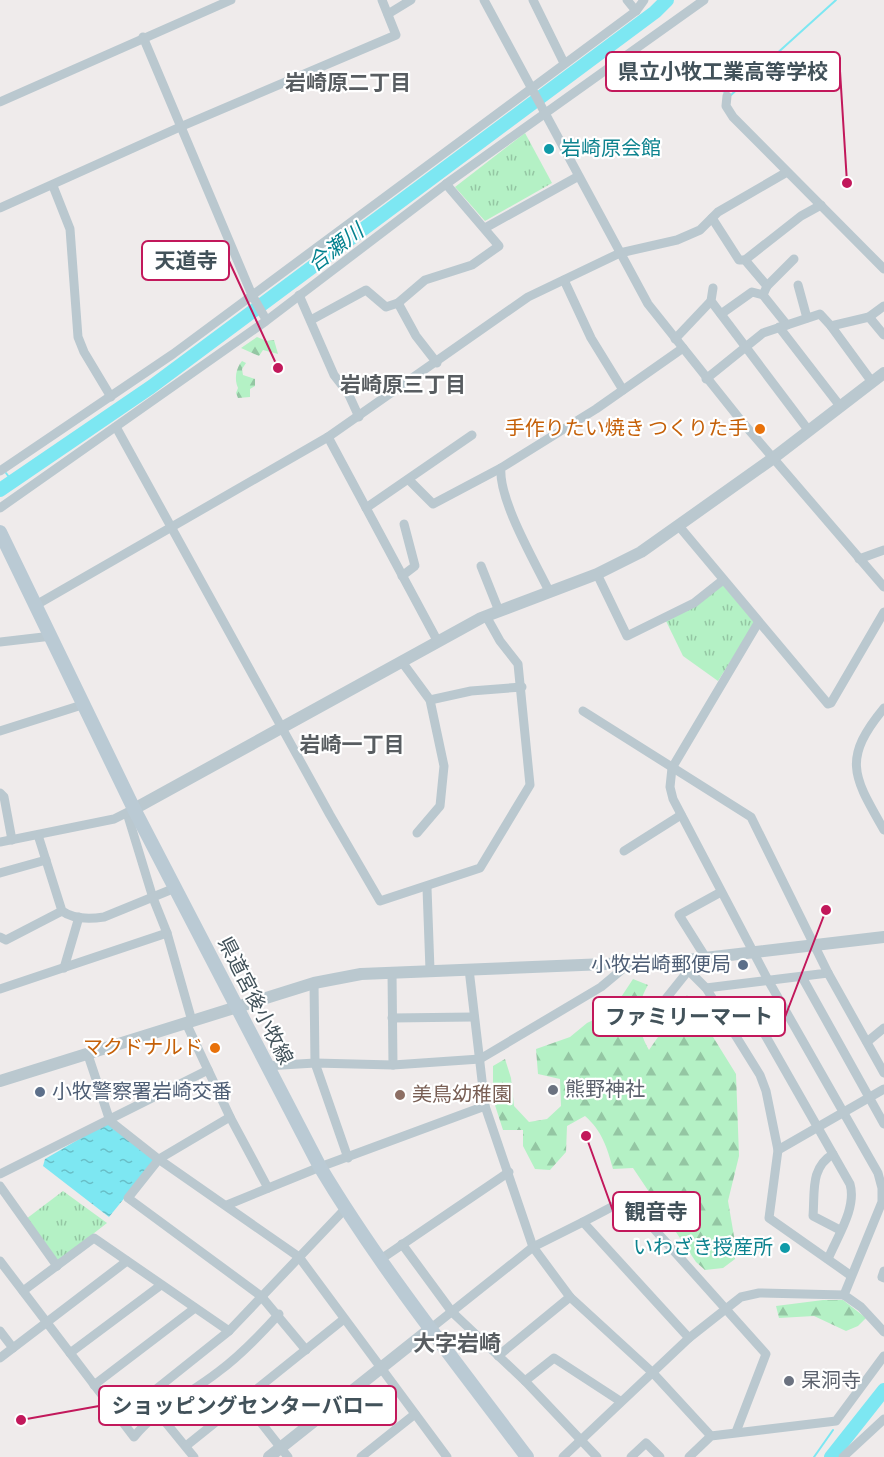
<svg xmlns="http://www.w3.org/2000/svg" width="884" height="1457" font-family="'Sofia Sans Condensed','Noto Sans JP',sans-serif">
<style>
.grass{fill:url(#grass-tufts)}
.forest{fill:url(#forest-firs)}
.water{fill:url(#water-ripples)}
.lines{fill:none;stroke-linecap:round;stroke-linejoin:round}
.stream{stroke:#7de7f2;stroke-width:2}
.river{stroke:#7de7f2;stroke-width:14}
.minor{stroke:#bac8cf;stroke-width:9}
.tertiary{stroke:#bac8cf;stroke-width:12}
.secondary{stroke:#bacad4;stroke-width:14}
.culture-dot{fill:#0f9aa8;stroke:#fff;stroke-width:2}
.food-dot{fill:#e8710a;stroke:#fff;stroke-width:2}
.service-dot{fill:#5c6f8a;stroke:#fff;stroke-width:2}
.worship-dot{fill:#6b7280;stroke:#fff;stroke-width:2}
.education-dot{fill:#8d6e63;stroke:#fff;stroke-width:2}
.labels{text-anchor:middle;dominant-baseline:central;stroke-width:4.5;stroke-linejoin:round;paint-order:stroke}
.culture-label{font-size:20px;fill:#0d838f;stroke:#fff;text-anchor:start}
.food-label{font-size:20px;fill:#c56008;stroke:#fff;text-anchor:end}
.service-label{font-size:20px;fill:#4e5e75;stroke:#fff;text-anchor:end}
.street-label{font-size:20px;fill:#42525a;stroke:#fff}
.worship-label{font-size:20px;fill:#5b616d;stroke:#fff;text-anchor:start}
.education-label{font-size:20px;fill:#785e54;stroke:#fff;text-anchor:start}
.neighbourhood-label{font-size:21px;font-weight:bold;fill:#585d61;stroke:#fff}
.water-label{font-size:21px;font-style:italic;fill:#04828f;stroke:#fff}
.quarter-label{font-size:22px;font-weight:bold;fill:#585d61;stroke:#fff}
.leader{fill:none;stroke:#c2185b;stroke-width:2}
.callout-dot{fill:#c2185b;stroke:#fff;stroke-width:2}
.callout{fill:#fff;stroke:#c2185b;stroke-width:2}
.callout-label{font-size:21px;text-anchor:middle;font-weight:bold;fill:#42525a}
</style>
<defs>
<pattern id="grass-tufts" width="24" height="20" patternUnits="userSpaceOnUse" patternTransform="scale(1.5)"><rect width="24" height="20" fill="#b4f1c5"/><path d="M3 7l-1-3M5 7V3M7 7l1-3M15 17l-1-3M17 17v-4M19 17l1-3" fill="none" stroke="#94c6a3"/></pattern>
<pattern id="forest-firs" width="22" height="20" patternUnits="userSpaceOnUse" patternTransform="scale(1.5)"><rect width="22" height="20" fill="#b4f1c5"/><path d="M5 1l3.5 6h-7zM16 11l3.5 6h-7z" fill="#94c6a3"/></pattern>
<pattern id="water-ripples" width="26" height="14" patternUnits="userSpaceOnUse" patternTransform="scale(1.5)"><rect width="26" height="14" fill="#7de7f2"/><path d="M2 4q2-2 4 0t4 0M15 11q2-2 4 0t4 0" fill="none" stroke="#68bec7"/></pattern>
</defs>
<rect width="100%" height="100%" fill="#efebeb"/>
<g class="grass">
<path d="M525,133L552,183L485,221L455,187Z"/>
<path d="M723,585L755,623L718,681L683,656L666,621Z"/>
<path d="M63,1191L107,1223L57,1262L26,1219Z"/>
</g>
<g class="forest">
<path d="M257,337L267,341L274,340L278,354L263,350L259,356L241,348Z"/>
<path d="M242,361L246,363L242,369L243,375L255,379V386L250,389V397L238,398L236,393L238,388C234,379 236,368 242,361Z"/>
<path d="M633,979L648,985C634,1010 636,1026 649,1050L687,995L736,1074L739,1156L728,1201L735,1242V1259L723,1268L705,1270L696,1262L633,1168L613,1169C607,1147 602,1131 585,1116L567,1126L566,1152L550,1170L535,1169L523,1146V1130H503L493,1099V1066L505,1059L511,1078L514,1106L529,1122L547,1119L561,1106L560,1079L538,1074L536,1049L570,1037L587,1023L612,1011Z"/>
<path d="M823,1300H843L866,1318L858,1326L846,1331L814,1316L779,1318L776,1306Z"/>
</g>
<path class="water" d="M110,1121L157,1158L109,1217L43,1166L45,1159Z"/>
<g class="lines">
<g class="stream">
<path d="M610,46L618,57"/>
<path d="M622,62L647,73H686L731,95L836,0"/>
<path d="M6,473L12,481"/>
<path d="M814,1457L833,1430"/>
</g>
<g class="river">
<path d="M0,490L151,387L655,12L667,0"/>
<path d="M831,1457L884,1390"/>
</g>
<g class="minor">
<path d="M484,0L648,304L743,423L884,587"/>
<path d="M533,0L564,63"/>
<path d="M627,0L636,11"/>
<path d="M388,14L411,0"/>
<path d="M143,37L252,295L264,316"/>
<path d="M727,96L726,106L733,117L884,269"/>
<path d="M0,102L231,0"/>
<path d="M53,186L70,229L78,337L84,352L111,397"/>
<path d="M0,208L180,127L396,35L382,0"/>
<path d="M712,218L739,260H745L767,286L763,295"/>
<path d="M485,228L577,177"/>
<path d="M745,260L801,216L821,205"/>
<path d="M564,280L591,338L623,390"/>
<path d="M798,285L807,318"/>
<path d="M767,286L794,259"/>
<path d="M713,288L711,301L809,431"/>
<path d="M299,295L334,375L348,393L359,417"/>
<path d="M398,303L416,336L437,363"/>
<path d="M721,314L752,292L763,295L787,325"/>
<path d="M869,317L884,335"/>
<path d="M311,320L366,290L386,307L398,303L425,280L472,265L499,246L446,184"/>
<path d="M831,326L872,382"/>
<path d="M779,327L840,406"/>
<path d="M675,339L711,301"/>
<path d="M706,379L763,333L820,314L831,326L869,317L884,306"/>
<path d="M116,427L330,815L380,901L480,868L530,785L518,664L500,641L486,616"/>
<path d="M328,437L438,642"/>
<path d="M0,471L173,354L636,11L644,0"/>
<path d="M409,480L433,504L501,468"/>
<path d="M0,508L266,321L446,184L704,0"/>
<path d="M366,508L472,435"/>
<path d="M678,525L828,704L831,703L884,612"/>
<path d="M859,559L884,550"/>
<path d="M481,566L499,611"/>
<path d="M597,574L627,636L694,603L723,580"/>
<path d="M402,576L415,566L404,524"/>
<path d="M549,591C535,562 498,499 501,468L596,409L683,348"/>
<path d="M36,605L328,437L528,297L620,253L677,240L700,230L718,212L787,172"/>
<path d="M758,623L672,768L670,787L673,799L768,980L878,1173L882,1188V1202L844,1295L861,1307L884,1332"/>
<path d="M0,642L52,636"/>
<path d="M402,662L430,700L444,766L440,806L417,833"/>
<path d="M430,700L471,691L522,687"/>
<path d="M884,708C841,760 854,777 884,830"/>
<path d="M583,711L751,817L828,973L706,988"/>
<path d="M0,731L85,704"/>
<path d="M0,793L4,797L12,840"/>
<path d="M127,813L153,898L167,933L192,1021"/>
<path d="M38,835L62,911C73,919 91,919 104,917L175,888"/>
<path d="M0,842L114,819L130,811"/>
<path d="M624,851L681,815"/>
<path d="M0,873L46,860"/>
<path d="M427,888L430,970"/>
<path d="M0,937L6,940L62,911"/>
<path d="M706,958L679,915L721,892"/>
<path d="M679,961L706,988L760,1075L766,1091L778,1150L769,1218L850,1275"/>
<path d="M64,968L79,917"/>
<path d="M469,969L485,1106L533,1247L570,1297L498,1356"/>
<path d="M392,972L393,1065"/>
<path d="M828,973L884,1073"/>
<path d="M802,977L884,1124"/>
<path d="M314,983L315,1063L348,1158"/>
<path d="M0,989L167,933"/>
<path d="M722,1014L748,1005L850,1184C857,1208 837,1237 828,1259"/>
<path d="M392,1018L473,1017"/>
<path d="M654,1022L660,1006L688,971"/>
<path d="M186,1023L230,1117L268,1188"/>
<path d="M867,1042L884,1028"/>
<path d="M88,1055L110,1121L157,1158L299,1257L447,1457"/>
<path d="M266,1066L315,1063L393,1065L480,1059L601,987L631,962"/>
<path d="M230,1117L159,1159L128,1198L261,1296L306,1350"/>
<path d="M778,1150L884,1089"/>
<path d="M833,1154C810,1168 815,1191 813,1216L840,1230"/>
<path d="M0,1174L208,1070"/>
<path d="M0,1186L57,1266"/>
<path d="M227,1205L320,1167L485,1106"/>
<path d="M583,1222L625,1200L630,1202L766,1354L736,1432"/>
<path d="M402,1244L452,1312L525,1381L597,1457"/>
<path d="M381,1259L509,1172"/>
<path d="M0,1261L134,1437C156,1409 190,1394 218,1372C241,1355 260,1335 279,1314"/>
<path d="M884,1271L882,1277L884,1278"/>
<path d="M23,1291L94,1238L229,1331"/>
<path d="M570,1297L653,1373L711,1436"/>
<path d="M430,1329L533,1247L583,1222L689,1338"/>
<path d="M0,1331L13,1348"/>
<path d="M70,1353L161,1285"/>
<path d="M0,1358L127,1261"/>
<path d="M525,1381L554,1358L620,1401"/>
<path d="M94,1385L195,1308"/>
<path d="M244,1401L288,1457"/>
<path d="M158,1413L194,1457"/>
<path d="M120,1418L229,1331L345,1209"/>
<path d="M186,1446L344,1319"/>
<path d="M361,1457L415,1414"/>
<path d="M563,1457L689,1338L741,1297L759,1293L844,1295"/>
<path d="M631,1457L646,1443L660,1457"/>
<path d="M689,1457L711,1436L836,1421L884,1356"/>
<path d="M843,1457L884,1419"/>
</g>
<g class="tertiary">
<path d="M134,809L481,618L597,574L641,552L772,459L884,373"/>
<path d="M0,1081L314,983L361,974L679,961L884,937"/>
<path d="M269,1457L430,1329"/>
</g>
<path class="secondary" d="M0,532L134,809L320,1167C381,1269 456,1362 527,1457"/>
</g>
<g class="culture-dot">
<circle cx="549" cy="149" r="6"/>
<circle cx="785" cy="1248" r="6"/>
</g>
<g class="food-dot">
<circle cx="760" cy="429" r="6"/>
<circle cx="215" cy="1048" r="6"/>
</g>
<g class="service-dot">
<circle cx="743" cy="965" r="6"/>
<circle cx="40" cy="1092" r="6"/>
</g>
<g class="worship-dot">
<circle cx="553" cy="1090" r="6"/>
<circle cx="789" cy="1381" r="6"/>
</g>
<circle class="education-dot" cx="400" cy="1095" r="6"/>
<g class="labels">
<g class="culture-label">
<text x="561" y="149">岩崎原会館</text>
<text x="773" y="1248" text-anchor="end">いわざき授産所</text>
</g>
<g class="food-label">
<text x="748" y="429">手作りたい焼き つくりた手</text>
<text x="203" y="1048">マクドナルド</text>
</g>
<g class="service-label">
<text x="731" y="965">小牧岩崎郵便局</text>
<text x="52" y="1092" text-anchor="start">小牧警察署岩崎交番</text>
</g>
<g class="street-label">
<text transform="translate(255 1001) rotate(63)">県道宮後小牧線</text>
</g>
<g class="worship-label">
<text x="565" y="1090">熊野神社</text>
<text x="801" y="1381">杲洞寺</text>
</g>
<g class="education-label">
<text x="412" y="1095">美鳥幼稚園</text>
</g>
<g class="neighbourhood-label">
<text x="348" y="83">岩崎原二丁目</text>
<text x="403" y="385">岩崎原三丁目</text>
<text x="352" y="745">岩崎一丁目</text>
</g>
<g class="water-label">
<text transform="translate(336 248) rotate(-37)">合瀬川</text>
</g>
<g class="quarter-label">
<text x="457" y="1344">大字岩崎</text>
</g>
</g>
<path class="leader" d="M847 183L840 71M278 368L229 261M826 910L785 1017M586 1136L613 1211M21 1420L99 1406"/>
<g class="callout-dot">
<circle cx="847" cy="183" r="6"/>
<circle cx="278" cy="368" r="6"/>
<circle cx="826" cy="910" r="6"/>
<circle cx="586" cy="1136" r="6"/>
<circle cx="21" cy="1420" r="6"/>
</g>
<g class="callout">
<rect x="606" y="52" width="234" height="39" rx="6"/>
<rect x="142" y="241" width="87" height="39" rx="6"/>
<rect x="593" y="997" width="192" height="39" rx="6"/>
<rect x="613" y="1192" width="87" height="39" rx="6"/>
<rect x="99" y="1386" width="297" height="39" rx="6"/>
</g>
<g class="callout-label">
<text x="723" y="79">県立小牧工業高等学校</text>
<text x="186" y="268">天道寺</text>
<text x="689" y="1024">ファミリーマート</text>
<text x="656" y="1219">観音寺</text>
<text x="248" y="1413">ショッピングセンターバロー</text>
</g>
</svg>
